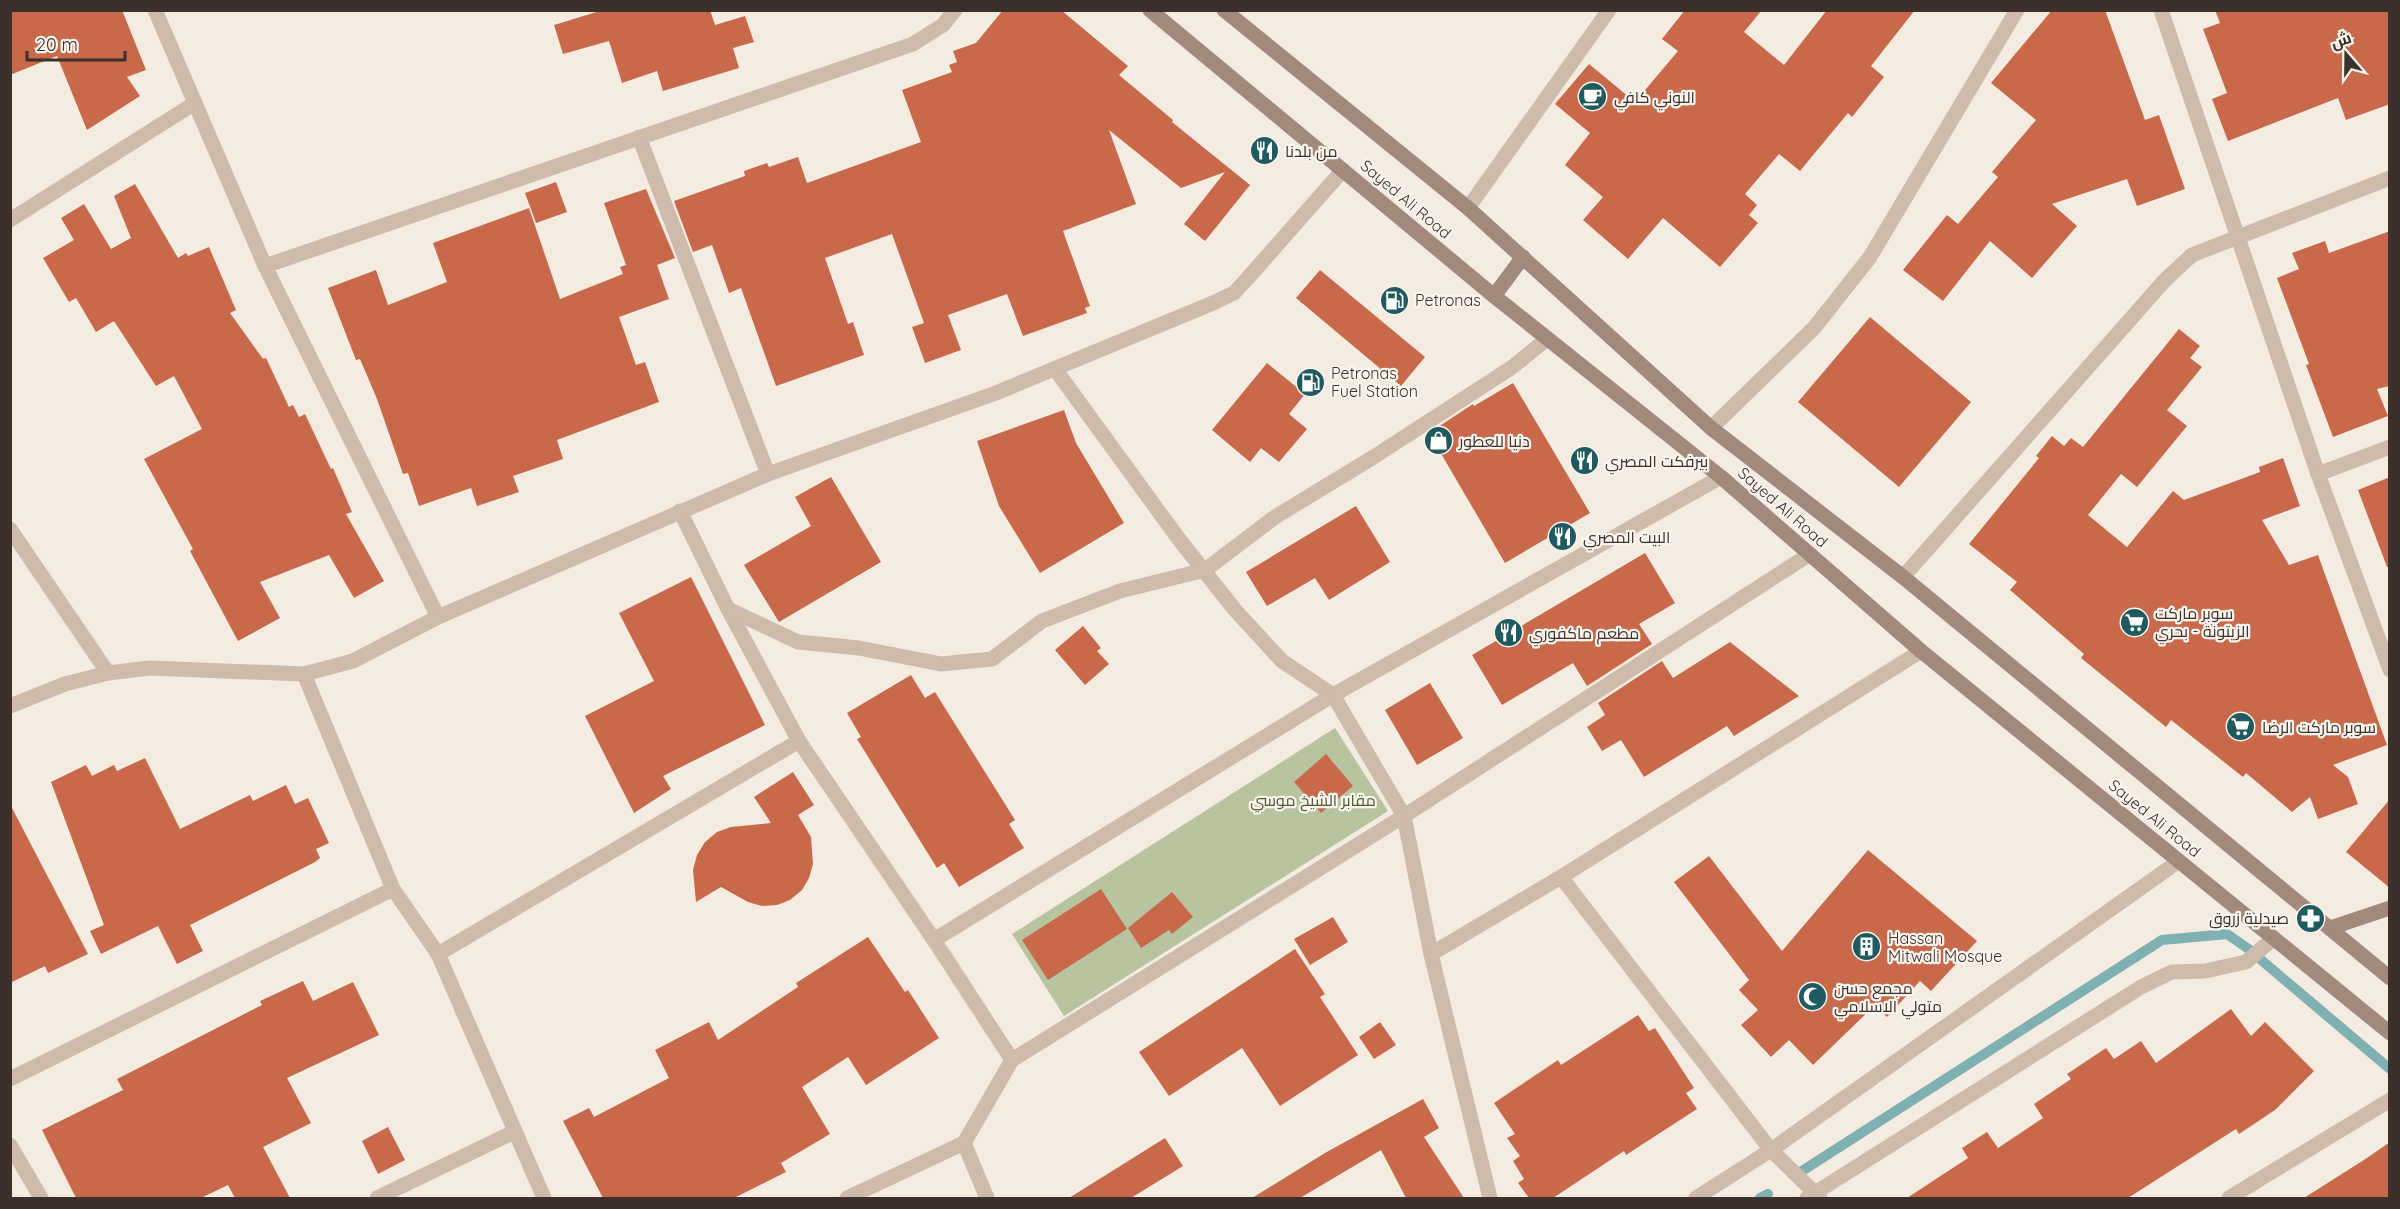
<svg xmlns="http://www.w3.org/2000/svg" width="2400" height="1209" font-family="Quicksand,Cairo,sans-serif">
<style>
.green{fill:#b8c4a0}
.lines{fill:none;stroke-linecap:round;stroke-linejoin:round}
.stream{stroke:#7fb0b2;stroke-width:10}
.building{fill:#c8694b}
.street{stroke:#cdbbac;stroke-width:15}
.secondary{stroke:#a18a7d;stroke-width:15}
.labels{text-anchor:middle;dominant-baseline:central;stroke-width:4.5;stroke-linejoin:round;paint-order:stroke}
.poi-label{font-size:16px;fill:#3b302b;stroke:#fbf5ee;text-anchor:start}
.street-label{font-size:16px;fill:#3b302b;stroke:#fbf5ee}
.park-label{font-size:16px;fill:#4a5a2e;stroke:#fbf5ee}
</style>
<rect width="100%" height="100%" fill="#f4ebe1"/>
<path class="green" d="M1335,728L1388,811L1064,1016L1012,934Z"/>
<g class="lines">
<g class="stream">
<path d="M2260,959L2390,1069"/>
<path d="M1802,1171L2162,940L2227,934L2250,950"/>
<path d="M1760,1198L1768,1194"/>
</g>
</g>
<g class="building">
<path d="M10,10H122L146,70L127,77L140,96L87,130L57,56L10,75Z"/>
<path d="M603,10H710L715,25L745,16L754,42L733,48L739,68L663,91L657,71L622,83L609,41L563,54L554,25Z"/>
<path d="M1003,10H1061L1128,66L1119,75L1173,120L1172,122L1250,185L1205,241L1184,224L1225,172L1181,188L1109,130L1136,204L1063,231L1090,306L1085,308L1087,313L1023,336L1007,294L948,315L961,350L925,363L912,327L924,323L892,234L825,258L848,324L853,322L864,355L776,386L741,288L729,293L712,245L693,252L674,201L745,176L744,171L767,163L769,167L798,157L807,183L921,142L902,90L952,72L949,65L957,62L953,51L976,43Z"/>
<path d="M1685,10H1762L1744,32L1784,65L1827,10H1915L1871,66L1884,77L1852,117L1848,113L1800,171L1779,154L1745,194L1757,205L1749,215L1758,223L1720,267L1663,218L1628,259L1583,220L1603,197L1565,165L1590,133L1555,104L1589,64L1635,102L1678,51L1662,39Z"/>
<path d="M2052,10H2105L2145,120L2159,115L2185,189L2137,206L2127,179L2052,204L2077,226L2032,278L1990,241L1943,301L1903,270L1947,215L1958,224L1998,177L1992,172L2036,120L1991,83Z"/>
<path d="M2215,10H2390V104L2346,120L2338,98L2228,141L2212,99L2227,93L2203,29L2220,23Z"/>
<path d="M556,182L567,212L536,223L525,193Z"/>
<path d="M135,184L178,258L186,253L188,256L209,247L236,310L230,313L263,359L266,358L289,407L293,405L299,417L305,414L331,469L333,468L352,512L346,514L384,581L354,598L329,555L260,582L280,618L238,641L190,551L193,549L144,459L202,429L174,376L156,386L114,321L96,332L76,298L69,302L43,258L74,240L61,218L84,204L111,249L131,238L114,196Z"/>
<path d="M646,189L675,258L657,265L669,299L619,317L636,365L645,362L659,402L557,440L563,459L513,476L519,492L477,506L471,488L419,506L408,473L403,474L377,399L360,359L356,360L328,288L376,270L388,305L447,282L433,243L529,208L560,299L623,274L620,267L626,265L604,203Z"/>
<path d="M2390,231V386L2377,389L2388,416L2333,437L2306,365L2309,364L2277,278L2299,269L2292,253L2325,241L2329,253Z"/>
<path d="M1320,270L1425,357L1401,386L1296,298Z"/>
<path d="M1870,317L1971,402L1899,487L1798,402Z"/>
<path d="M2179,329L2200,346L2190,358L2202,367L2167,410L2187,426L2137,487L2121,474L2088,515L2127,547L2173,491L2184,500L2260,472L2259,467L2283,458L2300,506L2262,520L2289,565L2318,555L2387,745L2333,765L2348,777L2358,804L2318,819L2310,797L2292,812L2246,773L2243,777L2171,720L2166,727L2081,658L2084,654L2010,590L2017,582L1969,544L2039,458L2036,456L2052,436L2064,446L2071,438L2083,447Z"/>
<path d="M1267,363L1305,394L1289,414L1307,429L1279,462L1261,448L1250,462L1212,430Z"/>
<path d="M1513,383L1590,513L1505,563L1429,433L1473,404L1474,406Z"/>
<path d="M1064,410L1076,443L1124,523L1040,573L999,506L977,441Z"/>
<path d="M831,477L881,562L779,622L744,565L811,526L795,497Z"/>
<path d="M2390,477V567H2387L2358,490Z"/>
<path d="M1356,506L1390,562L1329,600L1315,578L1267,606L1246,572Z"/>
<path d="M1645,553L1675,603L1639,624L1652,644L1587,686L1573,663L1502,705L1472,655Z"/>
<path d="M691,577L765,725L663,776L671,789L634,813L585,716L654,681L619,613Z"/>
<path d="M1083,626L1101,648L1097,651L1109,664L1085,685L1055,650Z"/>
<path d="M1730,642L1799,696L1734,736L1727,726L1644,777L1621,740L1602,751L1587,727L1605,715L1598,703L1662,661L1673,678Z"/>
<path d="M911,675L925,698L935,692L1015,820L1009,824L1024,848L959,887L944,863L937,868L857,739L861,737L847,713Z"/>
<path d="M1430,683L1463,738L1417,765L1385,710Z"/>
<path d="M1326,754L1353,786L1321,813L1294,782Z"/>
<path d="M145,758L180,829L250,795L253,801L286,785L295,804L308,798L329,843L316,849L320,858L315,862L190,925L203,951L177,964L158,926L101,954L90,931L104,925L51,782L86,765L92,776L114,765L117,771Z"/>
<path d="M793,772L814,805L798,815L811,837L813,864L809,878L802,890L790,900L777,905L762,906L748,902L721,887L696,902L693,870L697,855L705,842L717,832L731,827L771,823L754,797Z"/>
<path d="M2390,799V888L2346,852Z"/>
<path d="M10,804L88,954L48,973L45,966L10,983Z"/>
<path d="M1868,850L1977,941L1931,991L1920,981L1887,1017L1875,1005L1813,1065L1789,1040L1771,1057L1741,1025L1758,1010L1739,990L1749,980L1674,882L1709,856L1782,951Z"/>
<path d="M1101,889L1127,929L1048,980L1022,940Z"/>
<path d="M1172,892L1193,917L1172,934L1169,930L1141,948L1128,928Z"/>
<path d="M1333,917L1348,942L1310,965L1294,939Z"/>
<path d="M868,937L905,992L908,990L939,1038L866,1085L848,1057L802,1087L830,1134L781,1163L786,1172L734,1198H603L563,1121L589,1108L594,1117L669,1078L655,1050L709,1022L718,1040L798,987L796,983Z"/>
<path d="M1295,949L1325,994L1320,997L1358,1055L1280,1106L1242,1048L1169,1096L1139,1052Z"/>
<path d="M303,981L313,1001L353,982L379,1035L287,1078L311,1123L263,1147L290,1198H235L228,1185L201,1198H76L42,1130L123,1090L117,1079L262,1005L260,1001Z"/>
<path d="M2231,1009L2251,1036L2265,1022L2314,1071L2275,1110L2239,1134L2236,1129L2128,1198H1907L1968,1158L1962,1148L1987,1132L1998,1148L2043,1118L2034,1104L2071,1079L2067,1074L2106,1048L2114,1059L2141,1041L2156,1063Z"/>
<path d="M1638,1015L1649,1031L1655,1028L1694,1088L1686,1093L1697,1109L1626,1155L1624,1151L1553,1198H1529L1518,1183L1524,1179L1513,1161L1520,1156L1507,1138L1515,1134L1494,1103L1558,1060L1561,1065Z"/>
<path d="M1380,1022L1396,1045L1374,1059L1359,1037Z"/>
<path d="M1423,1099L1439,1128L1424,1137L1464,1198H1406L1381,1150L1300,1198H1252L1325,1153Z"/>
<path d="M388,1127L405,1160L378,1174L362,1141Z"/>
<path d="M1165,1138L1183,1166L1131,1198H1069Z"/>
<path d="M2390,1142V1198H2304L2367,1158Z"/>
</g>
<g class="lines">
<g class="street">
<path d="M155,10L265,266L438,617"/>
<path d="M2161,10L2318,474L2390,670"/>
<path d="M639,137L768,474"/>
<path d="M1468,208L1609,10"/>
<path d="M10,220L195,103"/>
<path d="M265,266L913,44L943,25L955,10"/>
<path d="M1055,369L1178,538L1235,610L1282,661L1333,695L1404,816L1431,954L1490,1198"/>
<path d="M1711,428L1814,328L1870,257L2017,10"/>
<path d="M2318,474L2390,447"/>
<path d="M680,511L728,609L799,741L934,940L1012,1060"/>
<path d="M10,529L108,673"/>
<path d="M1903,577L2165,280L2192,255L2390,178"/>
<path d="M728,609L798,642L859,648L941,664L992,659L1042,621L1120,591L1205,570L1275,517L1372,458L1511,368L1547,339"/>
<path d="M304,674L393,889L438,954L544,1198"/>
<path d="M10,706L65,684L108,673L149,668L304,674L353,661L438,617L768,474L996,393L1213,303L1234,293L1247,279L1343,170"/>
<path d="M1561,877L1771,1150L1820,1198"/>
<path d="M934,940L1333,695L1721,477"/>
<path d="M438,954L799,741"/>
<path d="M1431,954L1561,877L1921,651"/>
<path d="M10,1079L393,889"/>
<path d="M964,1143L987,1198"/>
<path d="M10,1145L41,1198"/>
<path d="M377,1198L514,1132"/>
<path d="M847,1198L964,1143L1012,1060L1404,816L1810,554"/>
<path d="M1696,1198L1771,1150L2179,861"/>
<path d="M1807,1198L2141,987L2172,972L2205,971L2246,962L2274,938"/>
<path d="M2229,1198L2390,1100"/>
</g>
<g class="secondary">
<path d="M1150,10L1494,296L1721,477L1921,651L2390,1033"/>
<path d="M1224,10L1468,208L1711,428L1903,577L2390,978"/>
<path d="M1494,296L1523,257"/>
<path d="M2330,928L2390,908"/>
</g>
</g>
<defs>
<symbol id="cafe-disc" viewBox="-11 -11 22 22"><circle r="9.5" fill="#1f5a5e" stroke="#fbf5ee"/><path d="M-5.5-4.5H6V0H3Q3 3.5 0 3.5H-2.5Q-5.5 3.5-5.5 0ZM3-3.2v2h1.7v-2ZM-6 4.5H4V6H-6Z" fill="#fff"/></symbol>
<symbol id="restaurant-disc" viewBox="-11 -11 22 22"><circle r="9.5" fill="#1f5a5e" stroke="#fbf5ee"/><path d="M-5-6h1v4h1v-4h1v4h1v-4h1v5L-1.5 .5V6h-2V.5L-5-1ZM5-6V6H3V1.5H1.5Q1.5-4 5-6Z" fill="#fff"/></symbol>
<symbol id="fuel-disc" viewBox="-11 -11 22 22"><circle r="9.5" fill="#1f5a5e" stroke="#fbf5ee"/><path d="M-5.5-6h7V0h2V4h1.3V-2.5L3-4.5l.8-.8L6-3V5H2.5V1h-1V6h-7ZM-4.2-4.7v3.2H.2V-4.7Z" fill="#fff"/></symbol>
<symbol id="shop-disc" viewBox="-11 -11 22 22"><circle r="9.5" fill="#1f5a5e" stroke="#fbf5ee"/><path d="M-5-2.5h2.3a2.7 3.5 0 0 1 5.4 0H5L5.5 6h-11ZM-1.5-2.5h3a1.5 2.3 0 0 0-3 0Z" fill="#fff"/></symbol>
<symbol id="supermarket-disc" viewBox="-11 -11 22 22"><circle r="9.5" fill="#1f5a5e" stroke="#fbf5ee"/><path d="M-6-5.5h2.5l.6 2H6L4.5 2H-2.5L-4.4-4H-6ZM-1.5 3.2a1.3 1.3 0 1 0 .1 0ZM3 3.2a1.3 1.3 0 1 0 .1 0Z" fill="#fff"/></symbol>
<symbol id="pharmacy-disc" viewBox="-11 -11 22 22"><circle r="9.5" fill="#1f5a5e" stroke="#fbf5ee"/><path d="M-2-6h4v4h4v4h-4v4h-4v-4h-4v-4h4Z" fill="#fff"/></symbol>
<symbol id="building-disc" viewBox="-11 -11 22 22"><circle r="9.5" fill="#1f5a5e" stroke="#fbf5ee"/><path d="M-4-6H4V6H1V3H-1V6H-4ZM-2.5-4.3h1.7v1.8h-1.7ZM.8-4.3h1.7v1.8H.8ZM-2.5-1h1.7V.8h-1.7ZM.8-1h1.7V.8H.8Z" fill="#fff"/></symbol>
<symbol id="mosque-disc" viewBox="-11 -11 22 22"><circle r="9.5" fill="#1f5a5e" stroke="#fbf5ee"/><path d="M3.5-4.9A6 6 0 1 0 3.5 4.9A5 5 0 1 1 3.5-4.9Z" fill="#fff"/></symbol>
</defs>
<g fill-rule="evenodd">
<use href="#cafe-disc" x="1576" y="80" width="33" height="33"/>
<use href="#restaurant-disc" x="1248" y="134" width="33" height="33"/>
<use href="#fuel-disc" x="1378" y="284" width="33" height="33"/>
<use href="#fuel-disc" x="1294" y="366" width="33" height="33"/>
<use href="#shop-disc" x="1422" y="424" width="33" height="33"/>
<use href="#restaurant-disc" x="1568" y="444" width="33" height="33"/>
<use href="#restaurant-disc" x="1546" y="520" width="33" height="33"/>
<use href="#supermarket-disc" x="2118" y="606" width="33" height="33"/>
<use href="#restaurant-disc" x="1492" y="616" width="33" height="33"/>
<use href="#supermarket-disc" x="2224" y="710" width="33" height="33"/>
<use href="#pharmacy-disc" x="2294" y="902" width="33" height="33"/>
<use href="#building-disc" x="1850" y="930" width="33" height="33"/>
<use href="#mosque-disc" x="1796" y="980" width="33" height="33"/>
</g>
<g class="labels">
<g class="poi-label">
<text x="1614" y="97">النوني كافي</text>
<text x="1285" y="151">من بلدنا</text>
<text x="1415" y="300">Petronas</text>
<text x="1331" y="373">Petronas<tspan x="1331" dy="18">Fuel Station</tspan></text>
<text x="1459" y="441">دنيا للعطور</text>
<text x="1605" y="461">بيرفكت المصري</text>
<text x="1583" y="537">البيت المصري</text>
<text x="2155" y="613">سوبر ماركت<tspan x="2155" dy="18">الزيتونة - بحري</tspan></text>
<text x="1529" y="633">مطعم ماكفوري</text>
<text x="2262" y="727">سوبر ماركت الرضا</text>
<text x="2289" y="918" text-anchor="end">صيدلية زروق</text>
<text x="1888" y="938">Hassan<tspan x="1888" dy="18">Mitwali Mosque</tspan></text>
<text x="1834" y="988">مجمع حسن<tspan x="1834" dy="18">متولي الاسلامي</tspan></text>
</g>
<g class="street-label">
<text transform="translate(1406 199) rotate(40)">Sayed Ali Road</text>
<text transform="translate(1783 507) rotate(41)">Sayed Ali Road</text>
<text transform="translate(2155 818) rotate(39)">Sayed Ali Road</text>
</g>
<g class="park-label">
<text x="1313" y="800">مقابر الشيخ موسي</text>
</g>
</g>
<rect width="2400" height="1209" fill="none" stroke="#3b302b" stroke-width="24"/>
<g transform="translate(2346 54) rotate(340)" stroke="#fbf5ee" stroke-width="4.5" paint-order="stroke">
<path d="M0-4.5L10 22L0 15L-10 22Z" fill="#3b302b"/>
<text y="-9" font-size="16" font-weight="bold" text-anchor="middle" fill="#3b302b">ش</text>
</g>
<path d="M27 51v9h98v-9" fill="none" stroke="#3b302b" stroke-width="3"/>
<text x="36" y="51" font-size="18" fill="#3b302b" stroke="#fbf5ee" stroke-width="4.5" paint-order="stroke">20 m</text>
</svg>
